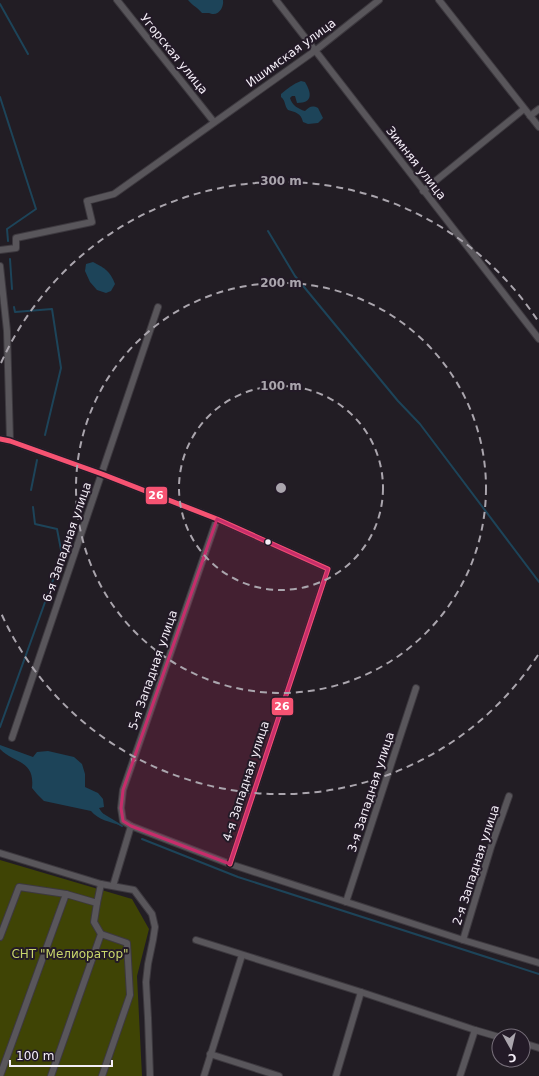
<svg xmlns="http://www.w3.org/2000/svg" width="539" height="1076" font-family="'DejaVu Sans',sans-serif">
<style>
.green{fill:#3f4405}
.water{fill:#1d4459}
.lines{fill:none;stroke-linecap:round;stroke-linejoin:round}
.stream{stroke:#1d4459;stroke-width:2}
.street-casing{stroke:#3d393f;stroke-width:8}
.street{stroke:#59565b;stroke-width:6}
.bus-1-casing{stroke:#231a27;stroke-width:8}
.bus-1{stroke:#f65372;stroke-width:5}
.oneway{fill:#9f9aa1}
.marked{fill:#c72d6b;fill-opacity:0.2;stroke:#c72d6b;stroke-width:3;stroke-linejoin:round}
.ring{fill:none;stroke:#aaa5ad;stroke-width:2;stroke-dasharray:7 5}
.bus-dot{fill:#f4eef7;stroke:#231a27;stroke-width:1.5}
.labels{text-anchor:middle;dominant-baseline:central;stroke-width:4;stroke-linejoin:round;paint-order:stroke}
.street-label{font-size:12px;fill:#f4eef7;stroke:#231a27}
.park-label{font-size:12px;fill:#c8d56b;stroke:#231a27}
.centre{fill:#aaa5ad;stroke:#231a27;stroke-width:2}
.ring-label{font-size:12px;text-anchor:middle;font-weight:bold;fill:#aaa5ad;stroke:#231a27;stroke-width:4;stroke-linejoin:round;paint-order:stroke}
.line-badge{stroke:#231a27;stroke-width:1.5}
.badge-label{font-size:11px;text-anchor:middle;font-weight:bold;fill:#fff}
</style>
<rect width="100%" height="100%" fill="#221d24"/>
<path class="green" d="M0,860L132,899L149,929L137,976L142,1076H0Z"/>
<g class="water">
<path d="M188,0H223C224,6 220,15 212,14C211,14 210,13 209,13C208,13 203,13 202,13C197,7 193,6 188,0Z"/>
<path d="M301,81L305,82C311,92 314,103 297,103L295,96H292L290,98C292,105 298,109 305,111C309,107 312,105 318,108L323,118L318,123L308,124L303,122C301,113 295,112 288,110C284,105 286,101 281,97V94C287,89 293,84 301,81Z"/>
<path d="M93,262C105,268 110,271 115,284L111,291L106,293L97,290L90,282L85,271L86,264Z"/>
<path d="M0,745L33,757L37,752L48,751L74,757L82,764L85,774V787L98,793L103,799L104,807L99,808C104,817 113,821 122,826C111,822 98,820 91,811L44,801L37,794L32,788C35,760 15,764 0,749Z"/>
</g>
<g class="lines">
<g class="stream">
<path d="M0,4L28,54"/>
<path d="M0,97L36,209L7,229L8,241"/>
<path d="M268,231L295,276L398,401L420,424L539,582"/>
<path d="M10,259L12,289"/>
<path d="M14,307L15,312L52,309L61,368L45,435"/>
<path d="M31,490L37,460"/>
<path d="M0,727L62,555L57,529L35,524L33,507"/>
<path d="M102,814L122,826"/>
<path d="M142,839L238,877L539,974"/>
</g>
<defs>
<g id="street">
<path d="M117,0L214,122"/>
<path d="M276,0L539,339"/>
<path d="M439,0L539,127"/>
<path d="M530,116L539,109"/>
<path d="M423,191L524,109"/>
<path d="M0,250L16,248V238L92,222L87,201L114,194L316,50L379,0"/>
<path d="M0,266L7,331L10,441"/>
<path d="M0,439L10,441L102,474L217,519L328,569L230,864"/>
<path d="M217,519L123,790L121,808L123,821L131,826L230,864L463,940L539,963"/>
<path d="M12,738L158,307"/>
<path d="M0,853L101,884L134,890L152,914L155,927L153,940L148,964L146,982L148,1018L150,1076"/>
<path d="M113,886L131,826"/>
<path d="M346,902L416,688"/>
<path d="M101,934L127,943L130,995L102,1076"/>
<path d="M0,937L19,887L66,894"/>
<path d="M196,940L361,992L475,1030L499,1037"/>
<path d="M463,940L491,847L509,796"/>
<path d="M523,1043L539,1048"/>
<path d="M210,1054L279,1076"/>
<path d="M0,1076L66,894L97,903L101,884"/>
<path d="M51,1076L101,934L94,922L97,903"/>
<path d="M204,1076L242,955"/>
<path d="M336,1076L361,992"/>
<path d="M460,1076L475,1030"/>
</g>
</defs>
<use href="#street" class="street-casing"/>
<use href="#street" class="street"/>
<defs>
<path id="bus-1" d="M0,439L10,441L102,474L217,519L328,569L230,864"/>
</defs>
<use href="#bus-1" class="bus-1-casing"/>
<use href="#bus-1" class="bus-1"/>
</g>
<defs><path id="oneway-solid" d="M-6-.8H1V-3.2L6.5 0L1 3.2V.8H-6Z"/></defs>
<g class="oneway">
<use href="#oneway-solid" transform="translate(205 556) rotate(109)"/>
<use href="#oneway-solid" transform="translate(134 758) rotate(109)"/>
</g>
<path class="marked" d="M217,519L328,569L230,864L131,826L123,821L121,808L123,790Z"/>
<g class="ring">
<circle cx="281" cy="488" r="102"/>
<circle cx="281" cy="488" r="205"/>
<path d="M538 655A307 307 0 0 1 1 613M1 363A307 307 0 0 1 538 321"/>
</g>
<circle class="bus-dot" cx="268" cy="542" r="3.5"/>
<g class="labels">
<g class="street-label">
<text transform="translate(291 53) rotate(-36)">Ишимская улица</text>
<text transform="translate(174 54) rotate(51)">Угорская улица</text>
<text transform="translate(416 163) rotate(52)">Зимняя улица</text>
<text transform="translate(67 542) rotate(-71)">6-я Западная улица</text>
<text transform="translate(153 670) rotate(-71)">5-я Западная улица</text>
<text transform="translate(246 781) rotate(-72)">4-я Западная улица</text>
<text transform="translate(371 792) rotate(-72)">3-я Западная улица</text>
<text transform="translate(476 865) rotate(-72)">2-я Западная улица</text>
</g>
<g class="park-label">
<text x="70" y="954">СНТ "Мелиоратор"</text>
</g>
</g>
<circle cx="281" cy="488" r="6" class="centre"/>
<g class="ring-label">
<text x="281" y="185">300 m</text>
<text x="281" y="287">200 m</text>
<text x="281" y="390">100 m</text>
</g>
<g class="line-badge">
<rect x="145" y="486" width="23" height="19" rx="4" fill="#f65372"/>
<rect x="271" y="697" width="23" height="19" rx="4" fill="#f65372"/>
</g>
<g class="badge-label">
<text x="156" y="499">26</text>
<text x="282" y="710">26</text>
</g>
<g transform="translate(511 1048) rotate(172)"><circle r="19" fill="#231a27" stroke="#776f7a"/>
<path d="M0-3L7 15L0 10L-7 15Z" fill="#aaa5ad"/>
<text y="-6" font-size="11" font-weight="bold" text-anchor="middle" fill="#f4eef7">С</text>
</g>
<path d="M10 1060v6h102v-6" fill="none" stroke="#f4eef7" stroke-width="2"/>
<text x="16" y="1060" font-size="12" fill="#f4eef7" stroke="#231a27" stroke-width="3" paint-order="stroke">100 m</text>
</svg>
